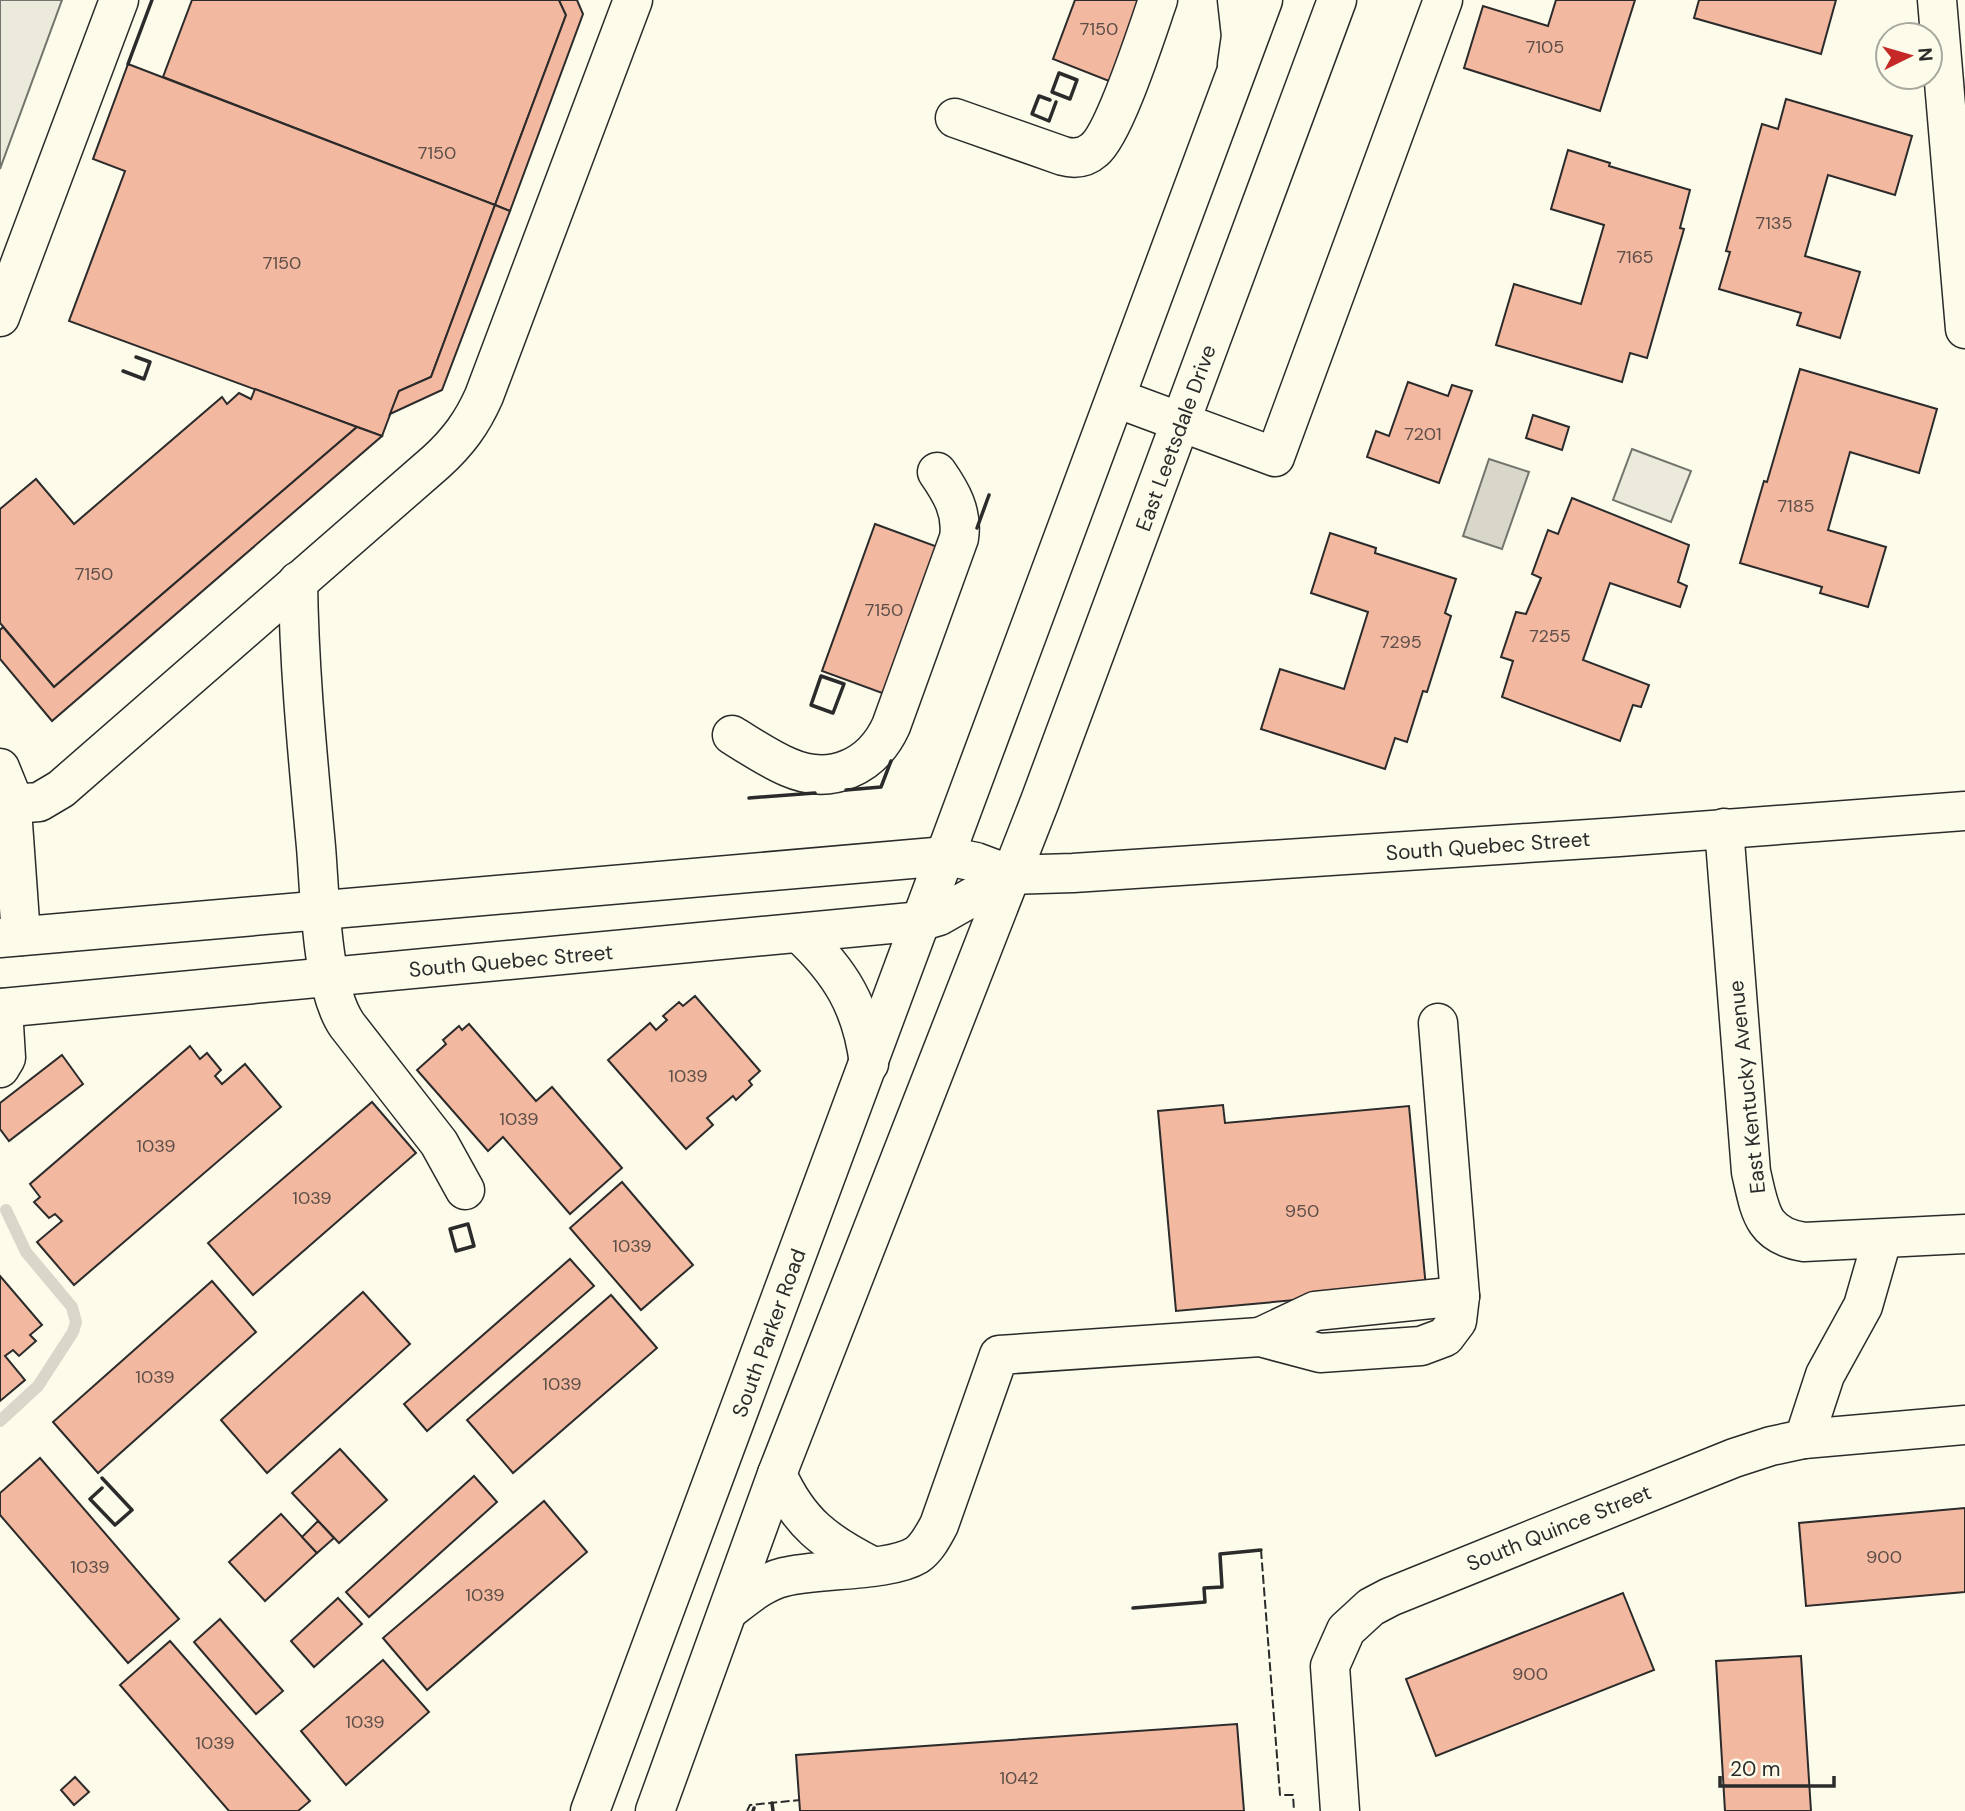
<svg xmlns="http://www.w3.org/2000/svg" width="1965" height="1811" font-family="'DM Sans',sans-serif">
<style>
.green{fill:#ecebdb;stroke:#74746e;stroke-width:2}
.water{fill:#d8d7c9;stroke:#74746e;stroke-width:2}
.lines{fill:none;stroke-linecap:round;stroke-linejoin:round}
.stream{stroke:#d8d7c9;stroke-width:12}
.building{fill:#f2b8a0;stroke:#2b2b2b;stroke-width:2}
.minor-casing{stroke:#2b2b2b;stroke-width:41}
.major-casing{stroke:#2b2b2b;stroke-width:41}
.minor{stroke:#fdfbea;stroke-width:38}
.major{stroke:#fdfbea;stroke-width:38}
.fence{stroke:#2b2b2b;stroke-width:2;stroke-dasharray:9 3.5;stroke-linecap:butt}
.wall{stroke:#2b2b2b;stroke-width:3.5}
.labels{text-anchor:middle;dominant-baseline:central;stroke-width:5;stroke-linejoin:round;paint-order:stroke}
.number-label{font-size:18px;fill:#5d4e48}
.street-label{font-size:21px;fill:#2b2b2b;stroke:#fdfbea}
</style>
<rect width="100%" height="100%" fill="#fdfbea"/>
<g class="green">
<path d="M0,0H62L0,169Z"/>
<path d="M1632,449L1691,471L1671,522L1613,500Z"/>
</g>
<path class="water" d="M1489,459L1529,472L1502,549L1463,536Z"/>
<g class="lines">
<path class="stream" d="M0,1421L38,1386L73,1332L76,1322L72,1307L26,1252L6,1210"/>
</g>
<g class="building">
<path d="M192,0H559L566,15L495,205L163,77Z"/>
<path d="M559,0H577L583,14L510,211L495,205L566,15Z"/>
<path d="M1075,0H1145L1114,83L1053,59Z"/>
<path d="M1556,0H1635L1600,111L1464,68L1483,6L1548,26Z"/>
<path d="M1699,0H1836L1821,54L1694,18Z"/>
<path d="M128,64L495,205L431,377L399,391L382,436L69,321L125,171L93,159Z"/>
<path d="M1786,99L1912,136L1895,195L1828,175L1805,256L1860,272L1840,338L1797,325L1801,313L1719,289L1730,252L1726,251L1762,124L1778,129Z"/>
<path d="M1568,150L1610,163L1609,166L1690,190L1680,228L1684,229L1647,358L1630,353L1622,382L1496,345L1514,284L1581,304L1604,225L1551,209Z"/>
<path d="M495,205L510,211L442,390L390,414L399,391L431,377Z"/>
<path d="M1800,369L1937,409L1919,473L1850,452L1828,530L1886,547L1868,607L1820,593L1822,587L1740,563L1764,481L1767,482Z"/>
<path d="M1408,382L1448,396L1452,385L1472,391L1439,483L1367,457L1376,431L1389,436Z"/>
<path d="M255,389L357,427L54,687L0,623V509L36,479L74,524L222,397L227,404L239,393L251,399Z"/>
<path d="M1533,415L1569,427L1562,450L1526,438Z"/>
<path d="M357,427L382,436L52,721L0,659V630L3,627L54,687Z"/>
<path d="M1572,498L1689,545L1678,582L1687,586L1680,607L1610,583L1583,660L1649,685L1641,707L1633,705L1620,741L1502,697L1513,661L1501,657L1516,612L1526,614L1541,578L1532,574L1548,530L1558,534Z"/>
<path d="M875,524L946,550L893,697L822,671Z"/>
<path d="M1330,533L1376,548L1375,553L1456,579L1445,613L1451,616L1427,692L1423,691L1407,742L1395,738L1385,769L1261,729L1280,669L1344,689L1368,612L1311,593Z"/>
<path d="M695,996L760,1071L749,1081L752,1085L736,1100L733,1096L707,1118L713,1125L686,1149L608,1060L650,1023L656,1030L667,1020L663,1016L679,1002L683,1006Z"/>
<path d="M469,1024L536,1101L552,1087L622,1168L570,1214L503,1137L488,1151L417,1070L446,1044L443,1040L459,1026L462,1030Z"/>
<path d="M190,1046L200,1059L207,1053L221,1070L215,1076L222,1084L245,1064L281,1107L74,1285L37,1242L62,1221L55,1214L49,1218L34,1202L40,1197L30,1184Z"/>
<path d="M62,1055L83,1084L9,1141L0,1129V1103Z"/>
<path d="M372,1102L416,1153L253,1295L208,1243Z"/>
<path d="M1223,1105L1225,1123L1409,1106L1426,1288L1176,1311L1158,1111Z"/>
<path d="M622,1182L693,1265L641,1310L570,1228Z"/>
<path d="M570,1259L594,1286L427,1431L404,1404Z"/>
<path d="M0,1276L42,1325L30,1335L36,1341L19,1356L13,1350L5,1356L25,1380L0,1401Z"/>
<path d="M212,1281L256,1332L98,1473L53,1422Z"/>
<path d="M363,1292L410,1344L267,1473L221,1420Z"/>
<path d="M611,1295L657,1348L513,1473L467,1420Z"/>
<path d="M340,1449L387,1500L339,1543L292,1493Z"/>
<path d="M40,1458L179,1619L128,1663L0,1515V1493Z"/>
<path d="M474,1476L497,1502L369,1617L346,1592Z"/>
<path d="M544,1501L587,1552L427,1690L383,1638Z"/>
<path d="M1965,1508V1592L1806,1606L1799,1523Z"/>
<path d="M281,1514L317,1553L265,1601L229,1562Z"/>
<path d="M318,1521L334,1538L317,1553L302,1537Z"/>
<path d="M1623,1593L1654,1670L1436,1756L1406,1679Z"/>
<path d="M338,1598L362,1624L314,1667L291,1641Z"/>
<path d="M220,1619L283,1691L256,1714L194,1642Z"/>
<path d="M170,1641L310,1801L298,1811H229L120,1685Z"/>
<path d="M1801,1656L1811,1811H1725L1716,1661Z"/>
<path d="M383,1660L429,1712L346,1785L301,1731Z"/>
<path d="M1237,1724L1244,1811H800L796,1755Z"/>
<path d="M75,1777L89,1792L74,1805L61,1790Z"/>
</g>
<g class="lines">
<defs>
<g id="minor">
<path d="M1237,0L1241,36L1237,64"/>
<path d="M1937,0L1965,329"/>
<path d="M955,118L1063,156C1074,159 1085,158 1094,150C1115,133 1147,31 1158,0"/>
<path d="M0,317L119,0"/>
<path d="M1116,398L1275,457L1443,0"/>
<path d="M298,581C299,670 308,759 316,847C320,894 321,988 347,1025L439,1143L465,1190"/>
<path d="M732,735C750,746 769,759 788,767C831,786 872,767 891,726L959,538C963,512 951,492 937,472"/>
<path d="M0,768L11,795L21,936"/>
<path d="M12,804L39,802L61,789L436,462C458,442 472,423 484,396L633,0"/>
<path d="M1724,828L1751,1172C1760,1210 1761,1235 1804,1242L1965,1234"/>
<path d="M0,1068L6,1058L3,1008"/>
<path d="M1260,1337L1315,1311L1460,1296"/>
<path d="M1804,1439L1825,1375L1863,1306L1882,1240"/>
<path d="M777,1474C799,1523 825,1542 872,1566"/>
<path d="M729,1610C746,1597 763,1582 784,1577C819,1568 889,1572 917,1555C927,1548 933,1536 939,1525L999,1355L1260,1337L1320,1353L1421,1346L1445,1337L1457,1321L1460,1296L1438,1023"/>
<path d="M1340,1811L1330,1666L1346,1630L1371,1607L1390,1597L1734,1458L1771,1446L1804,1439L1965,1425"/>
</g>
<g id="major">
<path d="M799,933C841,972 862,1007 869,1064"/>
<path d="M0,938L946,856L976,862L1011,875L1073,873L1619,837L1965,811"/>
<path d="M0,1008L922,921L939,916L1011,875"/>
<path d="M590,1811L1263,0"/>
<path d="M655,1811L777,1474L1040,801L1337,0"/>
</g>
</defs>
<use href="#minor" class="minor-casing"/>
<use href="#major" class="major-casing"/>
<use href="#minor" class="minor"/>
<use href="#major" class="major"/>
<g class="fence">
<path d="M1261,1550L1280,1795H1293L1294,1811"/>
<path d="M747,1811L750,1805L800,1800"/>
</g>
<g class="wall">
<path d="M128,64L152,0"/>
<path d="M1059,73L1077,80L1070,99L1052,92Z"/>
<path d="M1050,100L1039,96L1032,114L1049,121L1056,102"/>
<path d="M123,371L144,379L150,362L136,357"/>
<path d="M977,528L989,495"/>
<path d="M821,676L844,684L833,713L811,705Z"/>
<path d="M846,790L881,787L891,761"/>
<path d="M749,798L815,793"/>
<path d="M468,1224L474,1246L456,1251L450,1229Z"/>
<path d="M102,1478L132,1510L115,1525L90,1499L102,1488"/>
<path d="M1133,1608L1205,1602L1204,1588L1222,1587L1220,1554L1261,1550"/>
<path d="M772,1803L773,1811"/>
<path d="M753,1811L754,1808"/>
</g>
</g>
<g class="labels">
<g class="number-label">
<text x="1099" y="29">7150</text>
<text x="1545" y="47">7105</text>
<text x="437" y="153">7150</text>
<text x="1774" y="223">7135</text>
<text x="1635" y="257">7165</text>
<text x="282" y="263">7150</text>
<text x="1423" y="434">7201</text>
<text x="1796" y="506">7185</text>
<text x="94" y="574">7150</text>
<text x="884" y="610">7150</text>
<text x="1550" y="636">7255</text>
<text x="1401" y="642">7295</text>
<text x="688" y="1076">1039</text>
<text x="519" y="1119">1039</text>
<text x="156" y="1146">1039</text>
<text x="312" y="1198">1039</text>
<text x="1302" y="1211">950</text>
<text x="632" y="1246">1039</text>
<text x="155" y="1377">1039</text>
<text x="562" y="1384">1039</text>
<text x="1884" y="1557">900</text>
<text x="90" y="1567">1039</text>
<text x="485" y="1595">1039</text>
<text x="1530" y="1674">900</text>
<text x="365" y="1722">1039</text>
<text x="215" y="1743">1039</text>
<text x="1019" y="1778">1042</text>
</g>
<g class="street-label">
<text transform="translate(1176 438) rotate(-70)">East Leetsdale Drive</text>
<text transform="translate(1488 846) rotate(-4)">South Quebec Street</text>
<text transform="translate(511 961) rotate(-5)">South Quebec Street</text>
<text transform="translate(1747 1087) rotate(-96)">East Kentucky Avenue</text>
<text transform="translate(769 1333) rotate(-70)">South Parker Road</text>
<text transform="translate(1559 1528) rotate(-22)">South Quince Street</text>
</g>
</g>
<g transform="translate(1909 56) rotate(85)"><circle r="33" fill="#fdfbea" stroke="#a9a89e" stroke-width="2"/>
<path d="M0-5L12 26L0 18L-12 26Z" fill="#c62828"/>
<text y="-10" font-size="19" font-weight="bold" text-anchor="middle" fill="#2b2b2b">N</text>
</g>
<path d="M1720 1776v10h114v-10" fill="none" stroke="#2b2b2b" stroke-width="3.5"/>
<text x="1730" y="1776" font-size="21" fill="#2b2b2b" stroke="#fdfbea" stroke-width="5" paint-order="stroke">20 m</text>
</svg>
